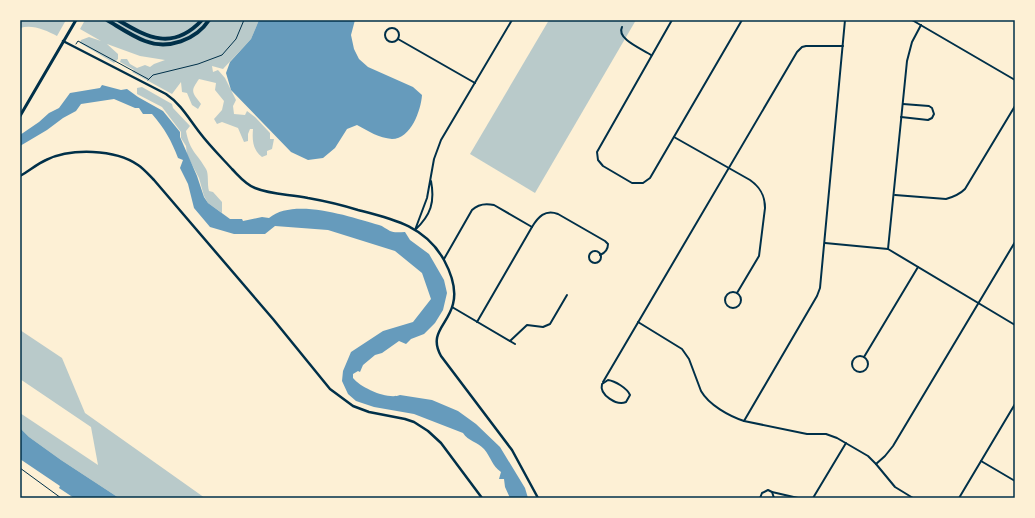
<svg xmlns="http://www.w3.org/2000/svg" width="1035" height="518" font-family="Signika,sans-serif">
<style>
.green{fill:#b9caca}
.water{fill:#669bbc}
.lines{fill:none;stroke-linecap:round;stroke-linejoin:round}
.path{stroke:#003049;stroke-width:1}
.minor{stroke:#003049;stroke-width:2}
.tertiary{stroke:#003049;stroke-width:2.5}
.secondary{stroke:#003049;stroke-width:3}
.motorway{stroke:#003049;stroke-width:4}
.neatline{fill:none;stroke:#003049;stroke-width:1.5}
</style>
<rect width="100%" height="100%" fill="#fdf0d5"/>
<g class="green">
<path d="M20,20H66L57,36C46,30 32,24 20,28Z"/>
<path d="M85,20H259L251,39L223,69L212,66L213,72L218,70L225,78L236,100L233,106L234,114L245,115L247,111L255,117L270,133V139H274L272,149L267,151V155L262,157C253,150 252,141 253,129H250L248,134V141L244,142L238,128L222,122L217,124L214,119L222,110L224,101L215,90L216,83L199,79C190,92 192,92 201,104L198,109L192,105L187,93L182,92L181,82L172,94L132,72L134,70L120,62L121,59H127L130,64L137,68L145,65L150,67L154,64L165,60L140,56L107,44L118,54V59L114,63L80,43L81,40L89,37L101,41L80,29Z"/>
<path d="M549,20H636L535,193L470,154Z"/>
<path d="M142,87L172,104L173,108L190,126L186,131C190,152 197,153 206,169C209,174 207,184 209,191L213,192L222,202V213L208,203L204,196L199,178L187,155L186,146L181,138V132L162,107L137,94V88Z"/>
<path d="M20,330L62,358L85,413L205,498H119L61,460L29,437L20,428V413L98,465L91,427L20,379Z"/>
</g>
<g class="water">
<path d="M259,20H355L351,35L354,49L359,59L368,67L413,87L422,95C421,110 411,139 392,139C379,138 368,131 357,125L347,129L335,148L323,158L308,160L291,152L231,90L226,73L230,62L251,39Z"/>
<path d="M102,85L121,90L127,89L138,97L163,111L180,132V137L197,176L204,197L208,203L230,219H242L243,221L262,217L269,218C294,197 351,217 379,225C383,226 386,229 390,231C394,233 400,232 405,232L410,240L429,254L444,280L447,293L443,310L435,323L424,334L411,339L406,344L399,341L382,353L375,355L363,365L360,372L358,371L353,374V378C361,388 388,400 400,395L432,400L458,411L476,424L500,447L525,488L528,498H510L505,487L504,479H499L501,472C492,466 491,457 484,449C478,442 468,441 463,433L414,414L374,407L356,401L348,394L342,381L343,371L351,352L383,331L413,322L431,299L422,273L395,251L328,230L275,226L265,234H234L210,227L194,208L188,184L180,168L183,160L178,158C171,140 165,129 152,114H143L139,108H135L114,99L81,104L76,111L63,118L47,130L20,146V135L39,122L49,113L59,108L70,93L100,88Z"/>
<path d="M20,428L29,437L61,460L119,498H74L59,488L60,486L20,459Z"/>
</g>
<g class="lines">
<g class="path">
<path d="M76,44L78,41L148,79"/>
<path d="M148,80L153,75L198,64L222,55L236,39L244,20"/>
<path d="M20,468L61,498"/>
</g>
<g class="minor">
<path d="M672,20L597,152L598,160L603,166L632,183H643L650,178L742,20"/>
<path d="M912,20L1015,80"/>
<path d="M622,27C616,39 642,49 651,55"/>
<circle cx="392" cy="35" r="7"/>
<path d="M398,39L475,83"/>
<path d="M901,117L928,120L932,118L934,114L932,108L929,106L903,104"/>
<path d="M674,137L750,180C760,187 765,195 765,208L759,256L737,293"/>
<path d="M431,181C435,202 431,215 415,230L427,198L434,159L441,140L512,20"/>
<path d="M895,195L946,199C953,197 959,195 965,189L1015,106"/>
<path d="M825,243L888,249L1015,325"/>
<path d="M888,249L907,61L912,42L921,25"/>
<circle cx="595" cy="257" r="6"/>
<path d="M444,259L472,210C478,204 485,203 494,205L532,227"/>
<circle cx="733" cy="300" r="8"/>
<path d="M452,307L515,344"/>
<path d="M477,322L532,227C538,217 545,209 558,214L605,241L608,244C608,249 605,253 600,255"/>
<path d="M638,322L682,349L689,359L701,391C709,405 729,416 744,421L807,434H826L837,438L868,456L876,464L895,487L913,498"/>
<path d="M510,341L527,325L543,327L550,324L567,295"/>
<circle cx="860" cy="364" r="8"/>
<path d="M864,357L918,267"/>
<path d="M608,380C615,381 627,388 630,395L626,402C617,406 599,395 602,384Z"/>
<path d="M603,382L797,52L802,47L806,46H843"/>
<path d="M744,421L817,296L820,288L845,20"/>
<path d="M981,461L1015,481"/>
<path d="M876,464L885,456L893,446L1015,242"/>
<path d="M772,492L798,498"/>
<path d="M760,498L762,493L768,490L772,492L774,498"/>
<path d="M813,498L846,443"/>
<path d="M959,498L1015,404"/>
</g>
<g class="tertiary">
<path d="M63,41L166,94C181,104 189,119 200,133C209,145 221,157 232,169C239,176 245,184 255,188C272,195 290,194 308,198C325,201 342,205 358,210C393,219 425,226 444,260C451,273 457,289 453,304C448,325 428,333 441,356L512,450L538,498"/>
<path d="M20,176C29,171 37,164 46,160C71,148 115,149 138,165C144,169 149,175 154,180L273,319L330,389L353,406L369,412L405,419L414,422L428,431L441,443L482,498"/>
</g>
<path class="secondary" d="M20,116L76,20"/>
<g class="motorway">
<path d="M107,20C119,27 132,36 145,41C168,50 196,40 209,20"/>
<path d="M118,20C148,38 173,51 202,20"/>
</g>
</g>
<rect width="1035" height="518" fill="none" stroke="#fdf0d5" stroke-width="42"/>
<rect x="21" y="21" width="993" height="476" class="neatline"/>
</svg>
